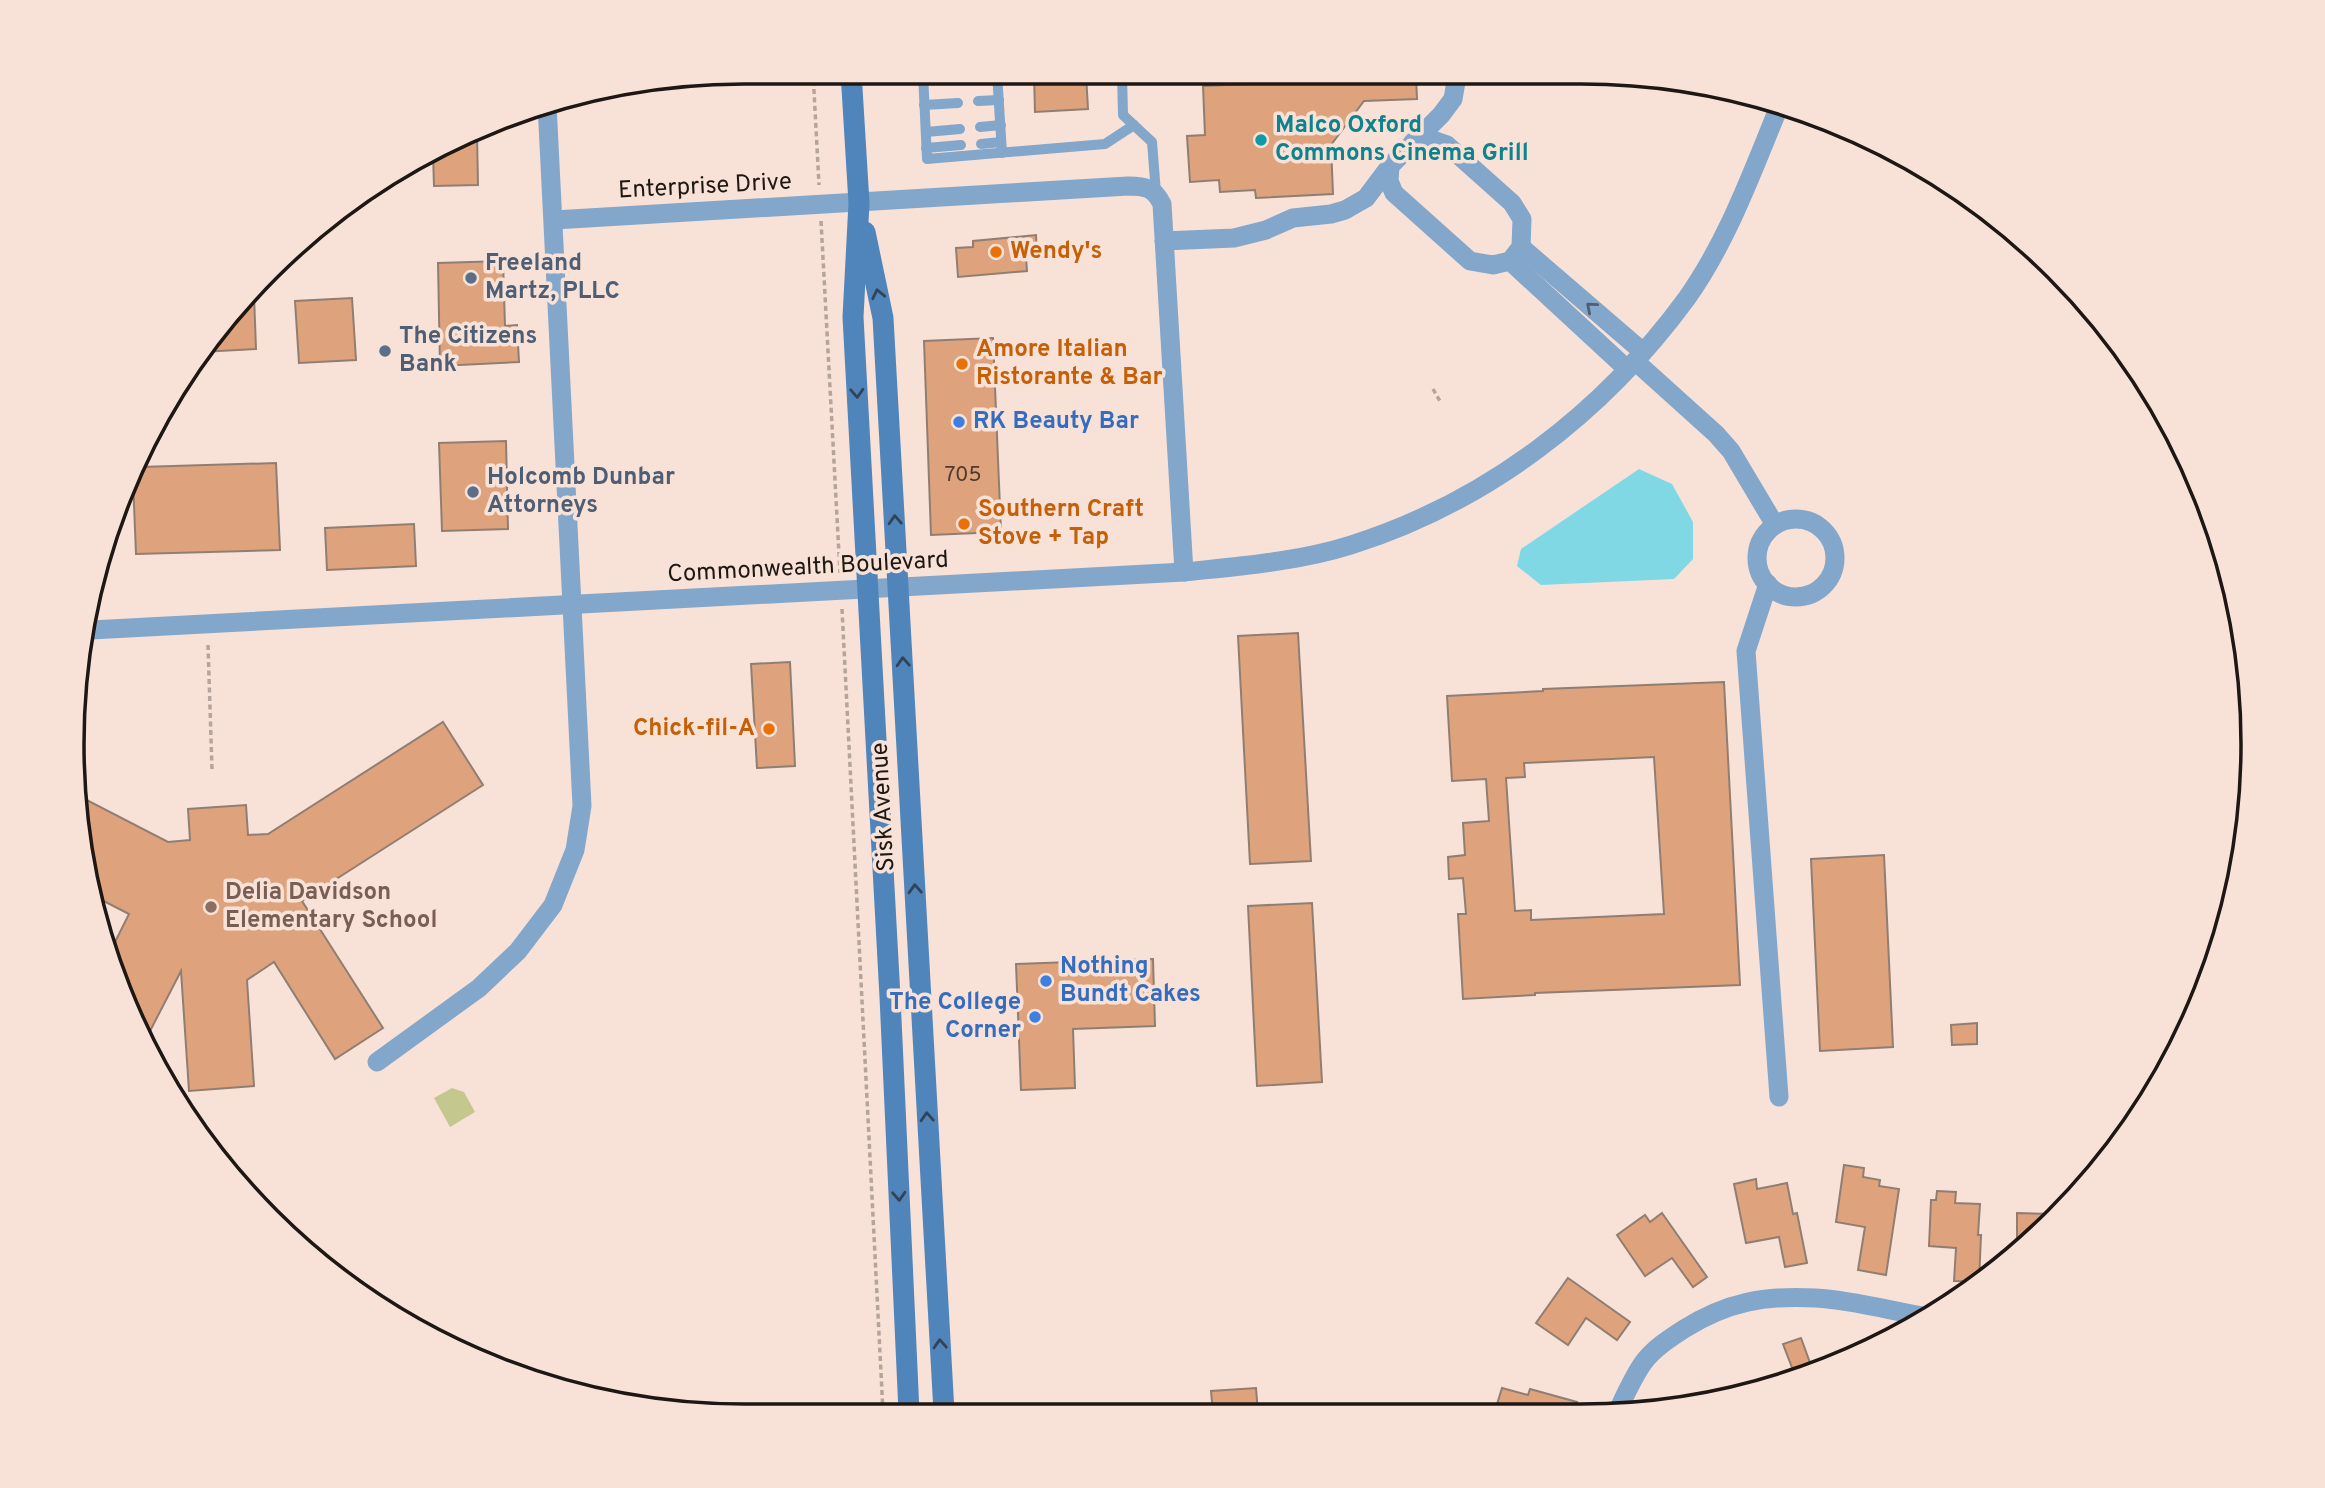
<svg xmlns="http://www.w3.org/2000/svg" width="2325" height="1488" font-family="Overpass,sans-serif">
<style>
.green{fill:#c4c78e}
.water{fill:#80d8e4}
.building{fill:#dea37d;stroke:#917e73;stroke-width:2;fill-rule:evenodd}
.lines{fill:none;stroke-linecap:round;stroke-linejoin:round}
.path{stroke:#b5a49b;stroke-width:3.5;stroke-dasharray:5 3.5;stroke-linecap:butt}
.lane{stroke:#83a6cb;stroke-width:10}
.street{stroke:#83a6cb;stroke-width:19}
.secondary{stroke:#5085bb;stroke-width:21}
.oneway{stroke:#324356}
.oneway2{stroke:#505e6f}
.culture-dot{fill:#0f9aa8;stroke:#f8e2d7;stroke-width:2.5}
.food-dot{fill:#e8710a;stroke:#f8e2d7;stroke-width:2.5}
.service-dot{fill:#5c6f8a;stroke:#f8e2d7;stroke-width:2.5}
.shop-dot{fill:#3f7fe0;stroke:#f8e2d7;stroke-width:2.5}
.education-dot{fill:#8d6e63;stroke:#f8e2d7;stroke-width:2.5}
.labels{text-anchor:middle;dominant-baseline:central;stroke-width:7;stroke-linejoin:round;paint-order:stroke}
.number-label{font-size:21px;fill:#4e3a2e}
.culture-label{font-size:24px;font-weight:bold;fill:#0d838f;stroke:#f8e2d7;text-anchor:start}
.street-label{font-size:24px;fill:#1e1713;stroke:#f8e2d7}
.food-label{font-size:24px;font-weight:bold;fill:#c56008;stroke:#f8e2d7;text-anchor:start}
.service-label{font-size:24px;font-weight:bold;fill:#4e5e75;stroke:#f8e2d7;text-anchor:start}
.shop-label{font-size:24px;font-weight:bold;fill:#366cbe;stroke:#f8e2d7;text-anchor:start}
.education-label{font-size:24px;font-weight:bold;fill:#785e54;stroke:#f8e2d7;text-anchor:start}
.rim{fill:none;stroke:#1e1713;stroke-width:3.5}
</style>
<rect width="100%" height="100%" fill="#f8e2d7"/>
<path class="green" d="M452,1088L464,1092L475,1112L450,1127L434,1098Z"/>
<path class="water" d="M1639,469L1672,484L1693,522V559L1674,579L1541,585L1517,566L1521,549Z"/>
<g class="building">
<path d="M1034,74H1086L1088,109L1035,112Z"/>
<path d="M1276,75L1416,76L1417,99L1364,101L1331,145L1333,194L1256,198L1255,190L1220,192L1219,180L1190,182L1187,136L1205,135L1203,86L1270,83Z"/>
<path d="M477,133L478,185L434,186L433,154Z"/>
<path d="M1036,235L1037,257H1026L1027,271L958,277L956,248L973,247V241Z"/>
<path d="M503,261L505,326L517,325L519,362L440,366L438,263Z"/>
<path d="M254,295L256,349L202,352L211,334Z"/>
<path d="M352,298L356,360L299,363L295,301Z"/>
<path d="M993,338L1001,532L931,535L924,341Z"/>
<path d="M506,441L508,529L442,531L439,443Z"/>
<path d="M276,463L280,550L136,554L133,480L140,467Z"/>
<path d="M414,524L416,566L327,570L325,528Z"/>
<path d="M1298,633L1311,861L1250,864L1238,636Z"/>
<path d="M790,662L795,766L757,768L751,664Z"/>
<path d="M1724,682L1740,985L1535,993V995L1463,999L1458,914H1466L1463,878L1449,879L1448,857L1465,855L1463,823L1489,821L1486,779L1452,781L1447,696L1543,691V689ZM1654,757L1664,914L1531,920V910L1515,911L1506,778L1525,777L1524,763Z"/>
<path d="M443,722L483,785L302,901L383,1028L335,1059L274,962L247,980L254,1086L189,1091L181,971L148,1035L110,952L129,914L92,895L79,796L168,842L190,840L188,809L246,805L248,835L268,834Z"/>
<path d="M1884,855L1893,1047L1820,1051L1811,859Z"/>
<path d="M1312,903L1322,1082L1257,1086L1248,906Z"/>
<path d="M1153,959L1155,1026L1073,1029L1075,1088L1021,1090L1016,964Z"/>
<path d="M1977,1023V1044L1952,1045L1951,1025Z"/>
<path d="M1844,1165L1864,1168L1863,1177L1880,1180L1879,1186L1899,1189L1886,1275L1858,1270L1865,1227L1836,1222Z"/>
<path d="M1756,1179L1757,1189L1787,1183L1793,1214L1797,1213L1807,1263L1785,1267L1779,1237L1746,1243L1734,1184Z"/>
<path d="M1937,1191L1956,1192L1955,1203L1980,1204L1978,1235H1981L1979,1282L1954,1281L1956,1248L1929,1246L1931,1200H1936Z"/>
<path d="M1662,1213L1707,1277L1693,1287L1672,1258L1645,1276L1617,1235L1645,1215L1650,1222Z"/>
<path d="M2017,1213L2054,1214L2017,1251Z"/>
<path d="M1568,1278L1630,1322L1617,1340L1586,1318L1568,1345L1536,1323Z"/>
<path d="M1801,1338L1813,1371L1796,1378L1783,1344Z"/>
<path d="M1256,1388L1258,1413H1213L1211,1391Z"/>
<path d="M1502,1388L1528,1395L1530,1389L1577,1402L1573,1415L1494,1414Z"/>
</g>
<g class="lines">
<g class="path">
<path d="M813,72L819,185"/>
<path d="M821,221L840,573"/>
<path d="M1433,389L1441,403"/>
<path d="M842,609L883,1412"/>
<path d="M208,645L212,769"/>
</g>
<g class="lane">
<path d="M923,73L927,159L1105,144L1134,125"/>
<path d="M997,73L1002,153"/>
<path d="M1122,74L1123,115L1152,142L1156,193"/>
<path d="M977,76L997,75"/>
<path d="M923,80L957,78"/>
<path d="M978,101L999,100"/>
<path d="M924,105L958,103"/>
<path d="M980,127L1001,125"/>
<path d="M926,132L960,129"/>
<path d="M981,144L1001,142"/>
<path d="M926,148L961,145"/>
</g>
<g class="street">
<path d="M1390,166L1389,181L1394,193L1470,261L1493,265L1510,261L1521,247L1522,219L1512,203L1447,145L1427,138L1413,142"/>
<path d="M554,220L1128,186C1146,186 1154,188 1162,204L1184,572"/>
<path d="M1164,241L1234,238L1266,230L1293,218L1331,214L1345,210L1366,198L1390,166L1441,115L1453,99L1457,76"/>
<path d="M1521,247L1643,352"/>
<path d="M1510,261L1627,369"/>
<path d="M1635,361L1716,434L1731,451L1775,525"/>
<circle cx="1796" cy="558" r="39"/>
<path d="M1768,584L1746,651L1779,1097"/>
<path d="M91,630L1184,572C1240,566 1297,562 1351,545C1487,502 1603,413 1687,298C1728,240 1752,172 1779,107"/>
<path d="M377,1062L479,988L518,951L553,905L575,850L582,806L547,104"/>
<path d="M1616,1415C1624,1397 1632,1379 1643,1363C1653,1349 1670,1338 1684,1329C1727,1302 1765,1295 1816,1298C1853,1300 1891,1311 1927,1317"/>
</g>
<g class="secondary">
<path d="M851,72L859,203L853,317L890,997L909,1412"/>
<path d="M865,232L883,318L944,1412"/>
</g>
</g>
<defs><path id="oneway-chevron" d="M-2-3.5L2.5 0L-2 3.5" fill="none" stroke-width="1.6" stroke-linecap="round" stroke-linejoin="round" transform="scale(1.75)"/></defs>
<g class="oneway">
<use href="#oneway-chevron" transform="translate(878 294) rotate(-102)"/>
<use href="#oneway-chevron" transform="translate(857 393) rotate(87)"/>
<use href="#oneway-chevron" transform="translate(895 520) rotate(-93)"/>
<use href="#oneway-chevron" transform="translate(903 662) rotate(-93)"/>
<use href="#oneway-chevron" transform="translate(915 889) rotate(-93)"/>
<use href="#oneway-chevron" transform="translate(927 1117) rotate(-93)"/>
<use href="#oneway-chevron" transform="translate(899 1196) rotate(87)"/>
<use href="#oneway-chevron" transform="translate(940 1344) rotate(-93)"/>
</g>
<use class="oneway2" href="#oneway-chevron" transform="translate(1591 307) rotate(-139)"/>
<circle class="culture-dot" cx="1261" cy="140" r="7"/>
<g class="food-dot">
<circle cx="996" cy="252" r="7"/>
<circle cx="962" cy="364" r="7"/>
<circle cx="964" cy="524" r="7"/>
<circle cx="769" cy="729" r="7"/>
</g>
<g class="service-dot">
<circle cx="471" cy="278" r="7"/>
<circle cx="385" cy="351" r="7"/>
<circle cx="473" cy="492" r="7"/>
</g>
<g class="shop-dot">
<circle cx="959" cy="422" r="7"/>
<circle cx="1046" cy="981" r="7"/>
<circle cx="1035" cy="1017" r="7"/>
</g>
<circle class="education-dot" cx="211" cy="907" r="7"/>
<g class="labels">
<g class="number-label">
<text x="963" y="475">705</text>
</g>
<g class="culture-label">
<text x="1275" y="126">Malco Oxford<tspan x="1275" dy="28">Commons Cinema Grill</tspan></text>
</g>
<g class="street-label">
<text transform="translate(705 187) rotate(-3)">Enterprise Drive</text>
<text transform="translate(808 568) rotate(-3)">Commonwealth Boulevard</text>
<text transform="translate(884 807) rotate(-93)">Sisk Avenue</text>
</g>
<g class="food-label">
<text x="1010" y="252">Wendy's</text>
<text x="976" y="350">Amore Italian<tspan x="976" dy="28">Ristorante &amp; Bar</tspan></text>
<text x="978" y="510">Southern Craft<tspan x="978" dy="28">Stove + Tap</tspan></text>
<text x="755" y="729" text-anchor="end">Chick-fil-A</text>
</g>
<g class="service-label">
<text x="485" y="264">Freeland<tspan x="485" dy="28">Martz, PLLC</tspan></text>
<text x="399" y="337">The Citizens<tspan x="399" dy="28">Bank</tspan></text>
<text x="487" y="478">Holcomb Dunbar<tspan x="487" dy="28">Attorneys</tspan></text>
</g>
<g class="shop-label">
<text x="973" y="422">RK Beauty Bar</text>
<text x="1060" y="967">Nothing<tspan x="1060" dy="28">Bundt Cakes</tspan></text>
<text x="1021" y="1003" text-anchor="end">The College<tspan x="1021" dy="28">Corner</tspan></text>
</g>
<g class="education-label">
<text x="225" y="893">Delia Davidson<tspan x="225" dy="28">Elementary School</tspan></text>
</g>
</g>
<path d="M0 0H2325V1488H0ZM744 84H1581A660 660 0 0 1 2241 744V744A660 660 0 0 1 1581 1404H744A660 660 0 0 1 84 744V744A660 660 0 0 1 744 84Z" fill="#f8e2d7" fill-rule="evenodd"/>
<path class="rim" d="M744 84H1581A660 660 0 0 1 2241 744V744A660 660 0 0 1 1581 1404H744A660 660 0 0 1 84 744V744A660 660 0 0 1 744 84Z"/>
</svg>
